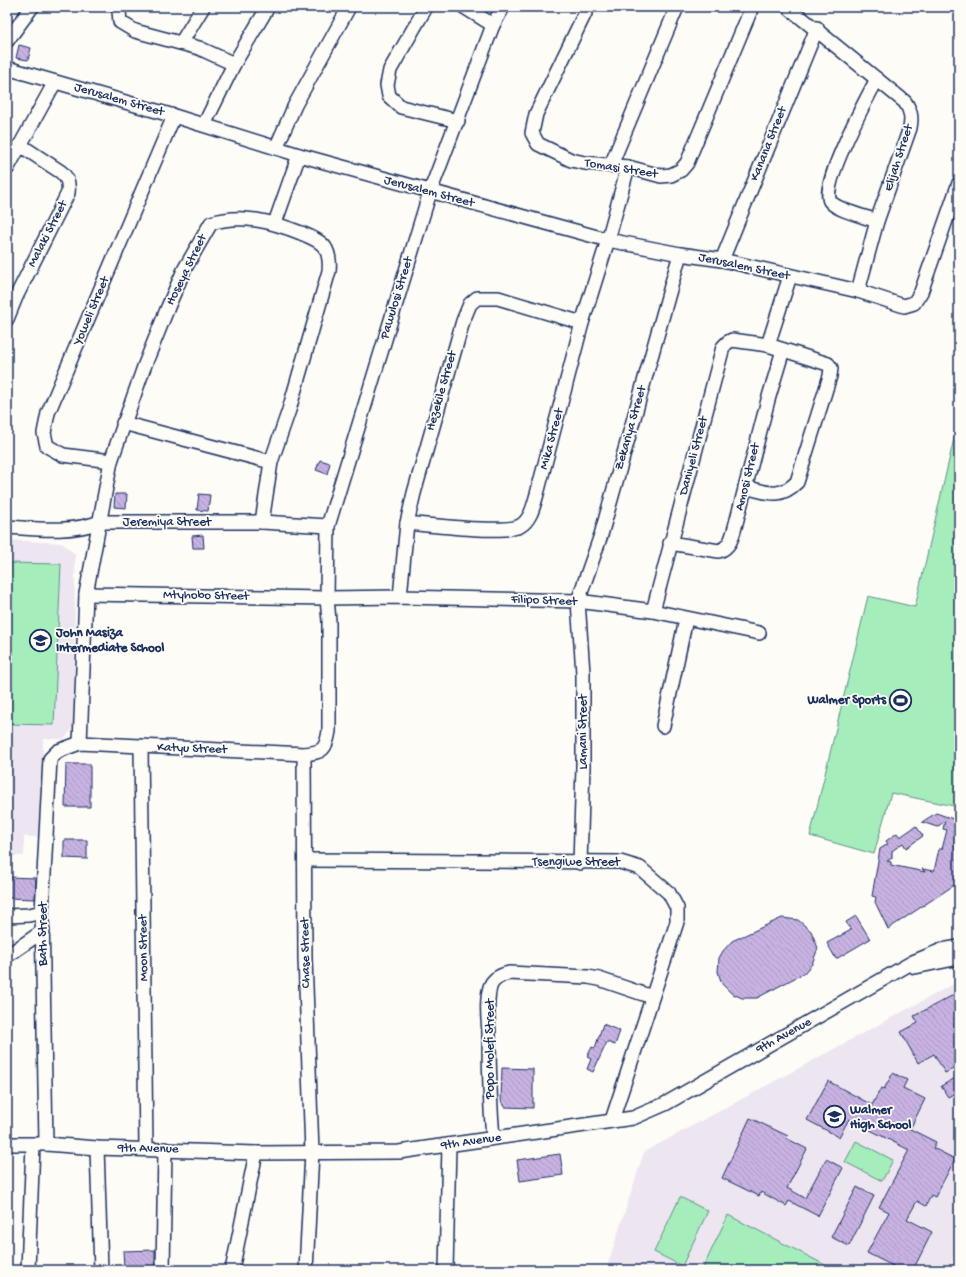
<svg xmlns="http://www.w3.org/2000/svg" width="966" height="1277" font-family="'Gochi Hand',sans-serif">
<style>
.built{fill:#ede6f1}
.pitch{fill:#a5edba;stroke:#608e8c}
.building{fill:url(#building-back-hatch);stroke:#1b2f5e}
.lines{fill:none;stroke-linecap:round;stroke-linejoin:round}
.minor-casing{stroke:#1b2f5e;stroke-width:16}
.minor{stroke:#fdfcf7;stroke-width:13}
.labels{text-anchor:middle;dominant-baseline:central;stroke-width:3.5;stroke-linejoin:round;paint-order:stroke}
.street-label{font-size:13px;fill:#1b2f5e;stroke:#fdfcf7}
.poi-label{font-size:13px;font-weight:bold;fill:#1b2f5e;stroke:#fdfcf7;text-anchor:start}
</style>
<defs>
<pattern id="building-back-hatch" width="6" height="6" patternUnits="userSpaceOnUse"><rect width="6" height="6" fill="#c7b2e2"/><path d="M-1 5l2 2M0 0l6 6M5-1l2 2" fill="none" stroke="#aa99c4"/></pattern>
</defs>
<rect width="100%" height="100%" fill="#fdfcf7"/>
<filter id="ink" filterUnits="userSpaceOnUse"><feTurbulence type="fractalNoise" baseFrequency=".025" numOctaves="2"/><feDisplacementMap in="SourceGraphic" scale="8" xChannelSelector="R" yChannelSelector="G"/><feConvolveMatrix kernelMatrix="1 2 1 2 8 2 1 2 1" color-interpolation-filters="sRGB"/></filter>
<g filter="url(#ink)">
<g class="built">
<path d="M7,540L62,543L75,554L74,727L64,739H43L42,837H24V856H7Z"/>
<path d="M959,981V1232L950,1270H606L644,1152Z"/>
</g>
<g class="pitch">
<path d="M959,417V807L891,793L874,854L810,836L868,596L915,607Z"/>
<path d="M7,563L61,564L54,725L7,724Z"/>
<path d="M856,1141L893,1160L882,1181L845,1162Z"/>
<path d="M680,1197L708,1211L682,1266L654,1252Z"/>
<path d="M728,1215L835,1270H702Z"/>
</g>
<g class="building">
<path d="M19,45L31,48L28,60L16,58Z"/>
<path d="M320,460L330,463L327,474L316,470Z"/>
<path d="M115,494H127L126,508L114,507Z"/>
<path d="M199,494L210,495L208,511L197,510Z"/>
<path d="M203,535L204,548H193L192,536Z"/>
<path d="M66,764H90V807H65Z"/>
<path d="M936,813L959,821V882L888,929L875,902L876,897L872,896L880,849L888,844L886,841L897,833L900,837L916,826L923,836L906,848L903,843L892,851V858L887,861L891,862V865L925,872L922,869L934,871L939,849H942L947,830L943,829L945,821L937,827L922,822Z"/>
<path d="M64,840H87V859L64,858Z"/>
<path d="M7,877L36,878L35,899L7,898Z"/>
<path d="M856,916L870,939L836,959L827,943L851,930L846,922Z"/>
<path d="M782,918L798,920L811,931L818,948L812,964L804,973L757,998H742L731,993L722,984L718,972L719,958L723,951L732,941Z"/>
<path d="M959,992V1066L945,1073L934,1054L918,1063L901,1032L918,1023L914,1016Z"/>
<path d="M603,1024L620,1031L615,1045L607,1042L593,1072L587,1069L591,1059L587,1057L592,1047L595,1048Z"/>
<path d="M502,1068L533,1069V1108L505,1107L501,1100Z"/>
<path d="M893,1073L907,1080L903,1088L925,1099L910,1129L936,1142L933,1148L955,1159L935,1197L931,1195L926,1206L917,1201L907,1219L932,1232L913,1270H891L893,1266L867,1253L889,1212L879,1207L909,1150L849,1119L839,1137L807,1120L828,1081L872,1105L881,1088L884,1089Z"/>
<path d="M959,1076V1091L948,1097L941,1086Z"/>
<path d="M750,1118L788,1136L786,1138L807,1149L787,1188L805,1198L826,1159L843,1168L818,1216L789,1201L786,1206L761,1192L759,1196L722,1178Z"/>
<path d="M560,1154L563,1175L520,1181L517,1160Z"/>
<path d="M857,1187L874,1196L849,1246L831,1237Z"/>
<path d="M155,1250V1267L124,1268L123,1251Z"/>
</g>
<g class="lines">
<defs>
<g id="minor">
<path d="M121,7L119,11L120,22L135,31L199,48L234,64"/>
<path d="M426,7L390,70L387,85L389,96L401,107L458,121"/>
<path d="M464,7L493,25"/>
<path d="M588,7L536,114L532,133L538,144L571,160L585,163L628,167L661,176L671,175L681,170L687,163L752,7"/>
<path d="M788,7L905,102C911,111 912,118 910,128L877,221L858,291"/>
<path d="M7,41L32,7"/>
<path d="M181,43L203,7"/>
<path d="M7,68L174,116L299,155L608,240L680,254L722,260L858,291L904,306L914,303L921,292L959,183"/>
<path d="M877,79C867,98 820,185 830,201C836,210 866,217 877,221"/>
<path d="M204,125L234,64L268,7"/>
<path d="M276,148L295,105L349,7"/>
<path d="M611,165L677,7"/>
<path d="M7,169L55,82"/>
<path d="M275,223L299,155"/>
<path d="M722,260L817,28"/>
<path d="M7,319L16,297L68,193C69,184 68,178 61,172L20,145"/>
<path d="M768,345L790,276"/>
<path d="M123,423L271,462"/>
<path d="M111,461L63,455L47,446L44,433L48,413L174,116"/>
<path d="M407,523C428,525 505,534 520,526C531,520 534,504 537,494L582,323L608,240L628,167"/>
<path d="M7,527C39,529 70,533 100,522H262L328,526"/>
<path d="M670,543L719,551C730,547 732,538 735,527L768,400L783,350"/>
<path d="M86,594L327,598L400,597L578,601L653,611L759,633"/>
<path d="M400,597L407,523L414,493L463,321L470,304L477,298H498L582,323"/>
<path d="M653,611L723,347L728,342L732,340L768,345L828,364L831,368L830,376L797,482C779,500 767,492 745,487"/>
<path d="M663,726L686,619"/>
<path d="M80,743L86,594L111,461L144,367L168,307L184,270L211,223C242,213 273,222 301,233C308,236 317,239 323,245C329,251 330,263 329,271L289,410L271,462L262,522"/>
<path d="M141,747L146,1149"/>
<path d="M304,754L305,958L312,1152L306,1270"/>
<path d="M305,860L620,862L640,868L669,893L677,908V922L612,1120"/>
<path d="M580,863L583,767V673L578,601L601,535L680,254"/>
<path d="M7,916L29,915L42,912"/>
<path d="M7,956L43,931"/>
<path d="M915,967L959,958"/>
<path d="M493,1138C490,1103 489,1068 489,1033C488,1018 486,1001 490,987C493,978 501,975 509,973L588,977L599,979L652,997"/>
<path d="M7,1144H46L97,1148L256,1153L399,1152L633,1118L665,1104L913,962L942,950L959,947"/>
<path d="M46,1144L42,912L50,759L58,751L80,743L304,754C323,752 326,750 329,731V621L327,598L328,526L430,192L493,25L503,7"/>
<path d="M97,1148L101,1270"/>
<path d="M28,1270L33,1145"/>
<path d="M163,1270L165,1149"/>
<path d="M232,1270L256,1153"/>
<path d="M446,1270L449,1145"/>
</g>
</defs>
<use href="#minor" class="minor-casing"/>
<use href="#minor" class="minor"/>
</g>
</g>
<defs>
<symbol id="school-ring" viewBox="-11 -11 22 22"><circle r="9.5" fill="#fdfcf7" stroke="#1b2f5e" stroke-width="1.5"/><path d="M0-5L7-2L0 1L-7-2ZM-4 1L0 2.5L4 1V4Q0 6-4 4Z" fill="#1b2f5e"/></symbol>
<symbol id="stadium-ring" viewBox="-11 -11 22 22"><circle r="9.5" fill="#fdfcf7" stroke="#1b2f5e" stroke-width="1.5"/><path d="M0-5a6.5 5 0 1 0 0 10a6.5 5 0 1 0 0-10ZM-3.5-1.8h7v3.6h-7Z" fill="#1b2f5e"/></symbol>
</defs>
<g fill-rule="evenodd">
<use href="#school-ring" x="28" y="628" width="25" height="25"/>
<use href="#stadium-ring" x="888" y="688" width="25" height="25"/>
<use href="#school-ring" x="822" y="1104" width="25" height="25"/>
</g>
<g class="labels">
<g class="street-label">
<text transform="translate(119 100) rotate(16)">Jerusalem Street</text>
<text transform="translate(769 144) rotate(-68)">Kanana Street</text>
<text transform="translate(899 158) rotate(-72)">Elijah Street</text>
<text transform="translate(621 169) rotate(9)">Tomasi Street</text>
<text transform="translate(429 192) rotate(15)">Jerusalem Street</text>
<text transform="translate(48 234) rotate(-63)">Malaki Street</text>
<text transform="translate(744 267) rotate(12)">Jerusalem Street</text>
<text transform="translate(187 270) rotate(-64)">Hoseya Street</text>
<text transform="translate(397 298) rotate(-73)">Pawulosi Street</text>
<text transform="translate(92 311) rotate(-67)">Yoweli Street</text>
<text transform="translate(442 391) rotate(-74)">Hezekile Street</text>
<text transform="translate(631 428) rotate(-74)">Zekariya Street</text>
<text transform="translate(552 439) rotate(-75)">Mika Street</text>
<text transform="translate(694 456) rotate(-75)">Daniyeli Street</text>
<text transform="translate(748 477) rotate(-76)">Amosi Street</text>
<text x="167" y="522">Jeremiya Street</text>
<text transform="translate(206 596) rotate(1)">Mtyhobo Street</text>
<text transform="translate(544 601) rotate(2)">Filipo Street</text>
<text transform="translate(583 732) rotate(-90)">Lamani Street</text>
<text transform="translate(192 749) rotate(2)">Katyu Street</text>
<text x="576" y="862">Tsengiwe Street</text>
<text transform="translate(43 934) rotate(-90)">Bath Street</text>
<text transform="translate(144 948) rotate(-91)">Moon Street</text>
<text transform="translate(306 953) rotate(-91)">Chase Street</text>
<text transform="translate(784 1036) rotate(-29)">9th Avenue</text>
<text transform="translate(490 1049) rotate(-90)">Popo Molefi Street</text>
<text transform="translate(471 1142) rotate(-8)">9th Avenue</text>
<text transform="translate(148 1149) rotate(1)">9th Avenue</text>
</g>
<g class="poi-label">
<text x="56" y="633">John Masiza<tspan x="56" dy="15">Intermediate School</tspan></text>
<text x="886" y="700" text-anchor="end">Walmer Sports</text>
<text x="850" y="1110">Walmer<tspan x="850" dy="15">High School</tspan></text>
</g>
</g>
<rect width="966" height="1277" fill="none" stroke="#fdfcf7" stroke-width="24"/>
<rect x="12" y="12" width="942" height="1253" fill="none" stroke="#1b2f5e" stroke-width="1.5" filter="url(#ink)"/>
</svg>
